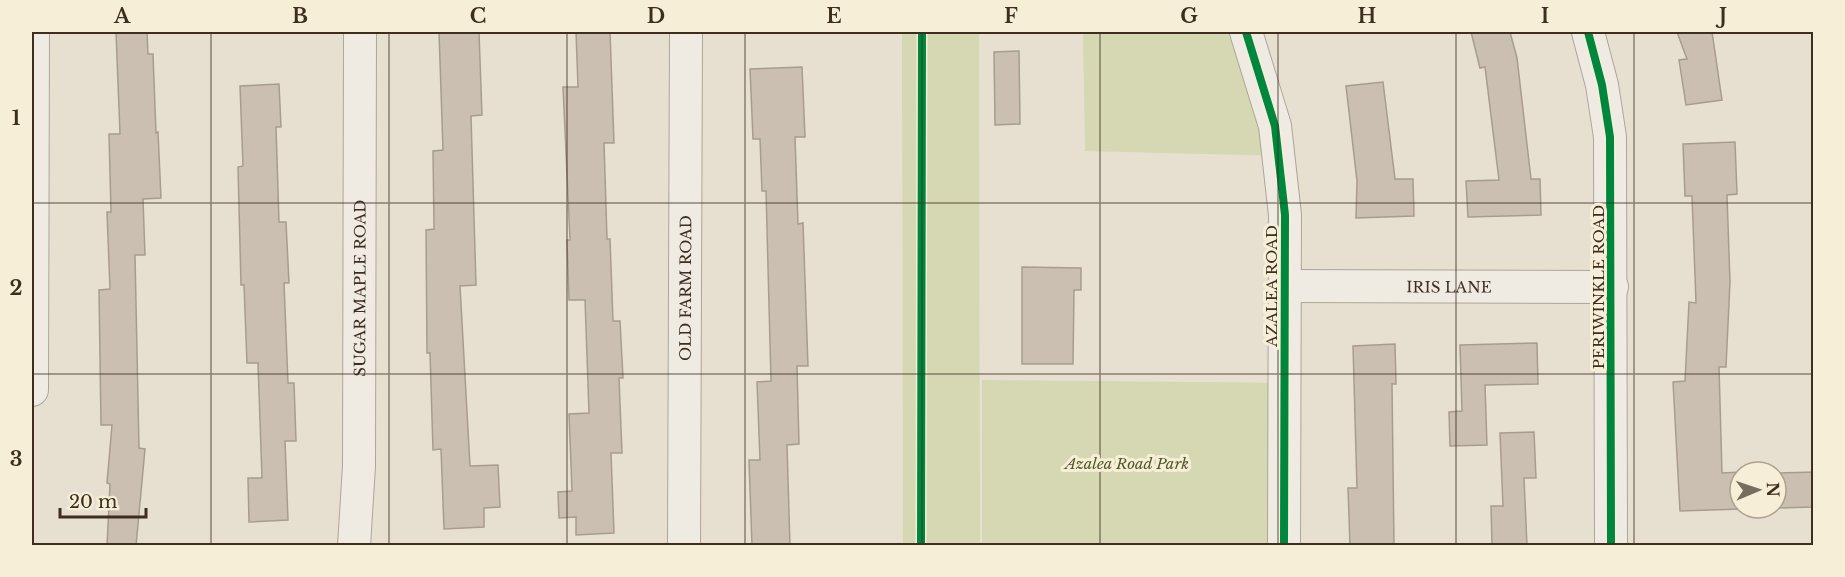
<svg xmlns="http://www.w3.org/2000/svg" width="1845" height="577" font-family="'Libre Baskerville',serif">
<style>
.green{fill:#d6d7b3}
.building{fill:#cbbfb2;stroke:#a89c90;stroke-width:1.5}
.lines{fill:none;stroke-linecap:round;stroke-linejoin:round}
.street-casing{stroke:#ada599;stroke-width:34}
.street{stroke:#efebe3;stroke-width:32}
.cycleway-casing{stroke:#f7eed8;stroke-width:11}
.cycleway{stroke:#00873e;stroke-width:8}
.grid{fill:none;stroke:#3d2e20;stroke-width:1.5;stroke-opacity:0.55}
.labels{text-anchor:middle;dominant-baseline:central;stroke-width:6;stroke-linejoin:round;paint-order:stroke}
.street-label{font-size:15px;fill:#3d2e20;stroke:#f7eed8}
.park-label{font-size:15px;font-style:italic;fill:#4d5a26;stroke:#f7eed8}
.neatline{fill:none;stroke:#3d2e20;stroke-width:2}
.grid-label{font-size:20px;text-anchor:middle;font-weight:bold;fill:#3d2e20}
</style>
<rect width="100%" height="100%" fill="#e7e0d1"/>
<g class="green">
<path d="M902,32H979L980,545H903Z"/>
<path d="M1083,32H1245L1278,156L1085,151Z"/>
<path d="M982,380L1285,383L1284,545L982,546Z"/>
</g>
<g class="building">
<path d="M116,32H147L148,54H153L156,133L158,132L161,198L143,199L145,255H135L139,448L145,449L136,546H107L110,484L107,483L112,425H101L99,290L110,289L107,212H111L109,134H120Z"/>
<path d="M439,32H479L482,115L471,116L476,285L460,286L470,466L498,465L500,507L484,508V527L444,529L441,449L433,450L430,353H427L426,230L434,229L433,151L443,150Z"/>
<path d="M576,32H610L614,143H604L607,239H610L613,321H620L623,378H619L622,453H611L614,533L576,535V517L559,518L558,492L572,491L569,414L589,413L585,300H569L567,240H570L563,87H578Z"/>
<path d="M1471,32H1510L1517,58L1531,179H1540L1541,215L1468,217L1466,181L1499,180L1485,67L1480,68Z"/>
<path d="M1677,32H1712L1722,100L1686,105L1679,60L1687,59Z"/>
<path d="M1019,51L1020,124L995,125L994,52Z"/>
<path d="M802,67L805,137H795L798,224L803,223L808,366H797L799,444L787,445L790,546H752L749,460H760L757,382L771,381L766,191H762L760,139H753L750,69Z"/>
<path d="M1383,82L1395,179H1413L1414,216L1356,218L1357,181L1346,86Z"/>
<path d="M279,84L281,127H276L279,222H286L289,283H284L288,383H294L296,441H285L288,520L249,522L248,478H262L258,363H247L244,285H241L238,167L243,166L240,86Z"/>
<path d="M1735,142L1737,194L1727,195L1730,282L1726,367H1719L1722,473L1740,472V508H1773L1680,511L1673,382L1685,381L1689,302L1696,303L1692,196H1685L1683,144Z"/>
<path d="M1022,267L1081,268V290H1074L1073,364H1022Z"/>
<path d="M1537,343L1538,384L1485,385L1487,445L1450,446L1449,412L1462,411L1460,345Z"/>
<path d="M1395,344L1396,384H1392L1394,546H1350L1348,488H1357L1353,346Z"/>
<path d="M1534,432L1536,478H1524L1527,546H1492L1491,506H1503L1500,433Z"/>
<path d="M1814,472V507L1776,508V473Z"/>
</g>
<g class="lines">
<defs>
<g id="street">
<path d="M1246,32L1275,126L1285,215L1284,546"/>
<path d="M1588,32L1602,85L1610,137L1611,546"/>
<path id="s1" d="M1285,286L1612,287"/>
<path d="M32,390L33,32"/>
<path id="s2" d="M354,546L359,466L360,32"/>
<path id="s3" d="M684,546L686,32"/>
</g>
</defs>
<use href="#street" class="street-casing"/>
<use href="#street" class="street"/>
<defs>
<g id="cycleway">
<path d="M1246,32L1275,126L1285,215L1284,546"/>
<path d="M1588,32L1602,85L1610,137L1611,546"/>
<path d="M921,546L922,32"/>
</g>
</defs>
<use href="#cycleway" class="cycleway-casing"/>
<use href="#cycleway" class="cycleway"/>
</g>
<path class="grid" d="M211,32V546M389,32V546M567,32V546M745,32V546M922,32V546M1100,32V546M1278,32V546M1456,32V546M1634,32V546M32,203H1814M32,374H1814"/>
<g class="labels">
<g class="street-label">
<text transform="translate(1271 286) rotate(-90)">AZALEA ROAD</text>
<text stroke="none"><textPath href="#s1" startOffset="164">IRIS LANE</textPath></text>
<text transform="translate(1598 287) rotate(-90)">PERIWINKLE ROAD</text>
<text stroke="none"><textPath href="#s2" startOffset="258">SUGAR MAPLE ROAD</textPath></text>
<text stroke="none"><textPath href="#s3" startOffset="258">OLD FARM ROAD</textPath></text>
</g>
<g class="park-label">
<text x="1127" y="463">Azalea Road Park</text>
</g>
</g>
<rect width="1845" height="577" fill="none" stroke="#f7eed8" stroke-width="66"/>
<g transform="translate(1758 490) rotate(88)"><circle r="28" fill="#f7eed8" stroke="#ada18e" stroke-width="1.5"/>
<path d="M0-4.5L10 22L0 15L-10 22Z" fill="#786c5e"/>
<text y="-9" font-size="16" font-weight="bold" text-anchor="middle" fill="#3d2e20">N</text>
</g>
<path d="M60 508v9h86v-9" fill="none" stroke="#3d2e20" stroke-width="3"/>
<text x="69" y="508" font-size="18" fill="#3d2e20" stroke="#f7eed8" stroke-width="4.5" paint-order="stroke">20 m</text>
<rect x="33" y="33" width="1779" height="511" class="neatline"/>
<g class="grid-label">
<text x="122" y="23">A</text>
<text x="300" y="23">B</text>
<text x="478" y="23">C</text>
<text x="656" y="23">D</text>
<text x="834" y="23">E</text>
<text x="1011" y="23">F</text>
<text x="1189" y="23">G</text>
<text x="1367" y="23">H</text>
<text x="1545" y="23">I</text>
<text x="1723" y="23">J</text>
<text x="16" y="125">1</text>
<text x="16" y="295">2</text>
<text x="16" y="466">3</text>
</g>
</svg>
